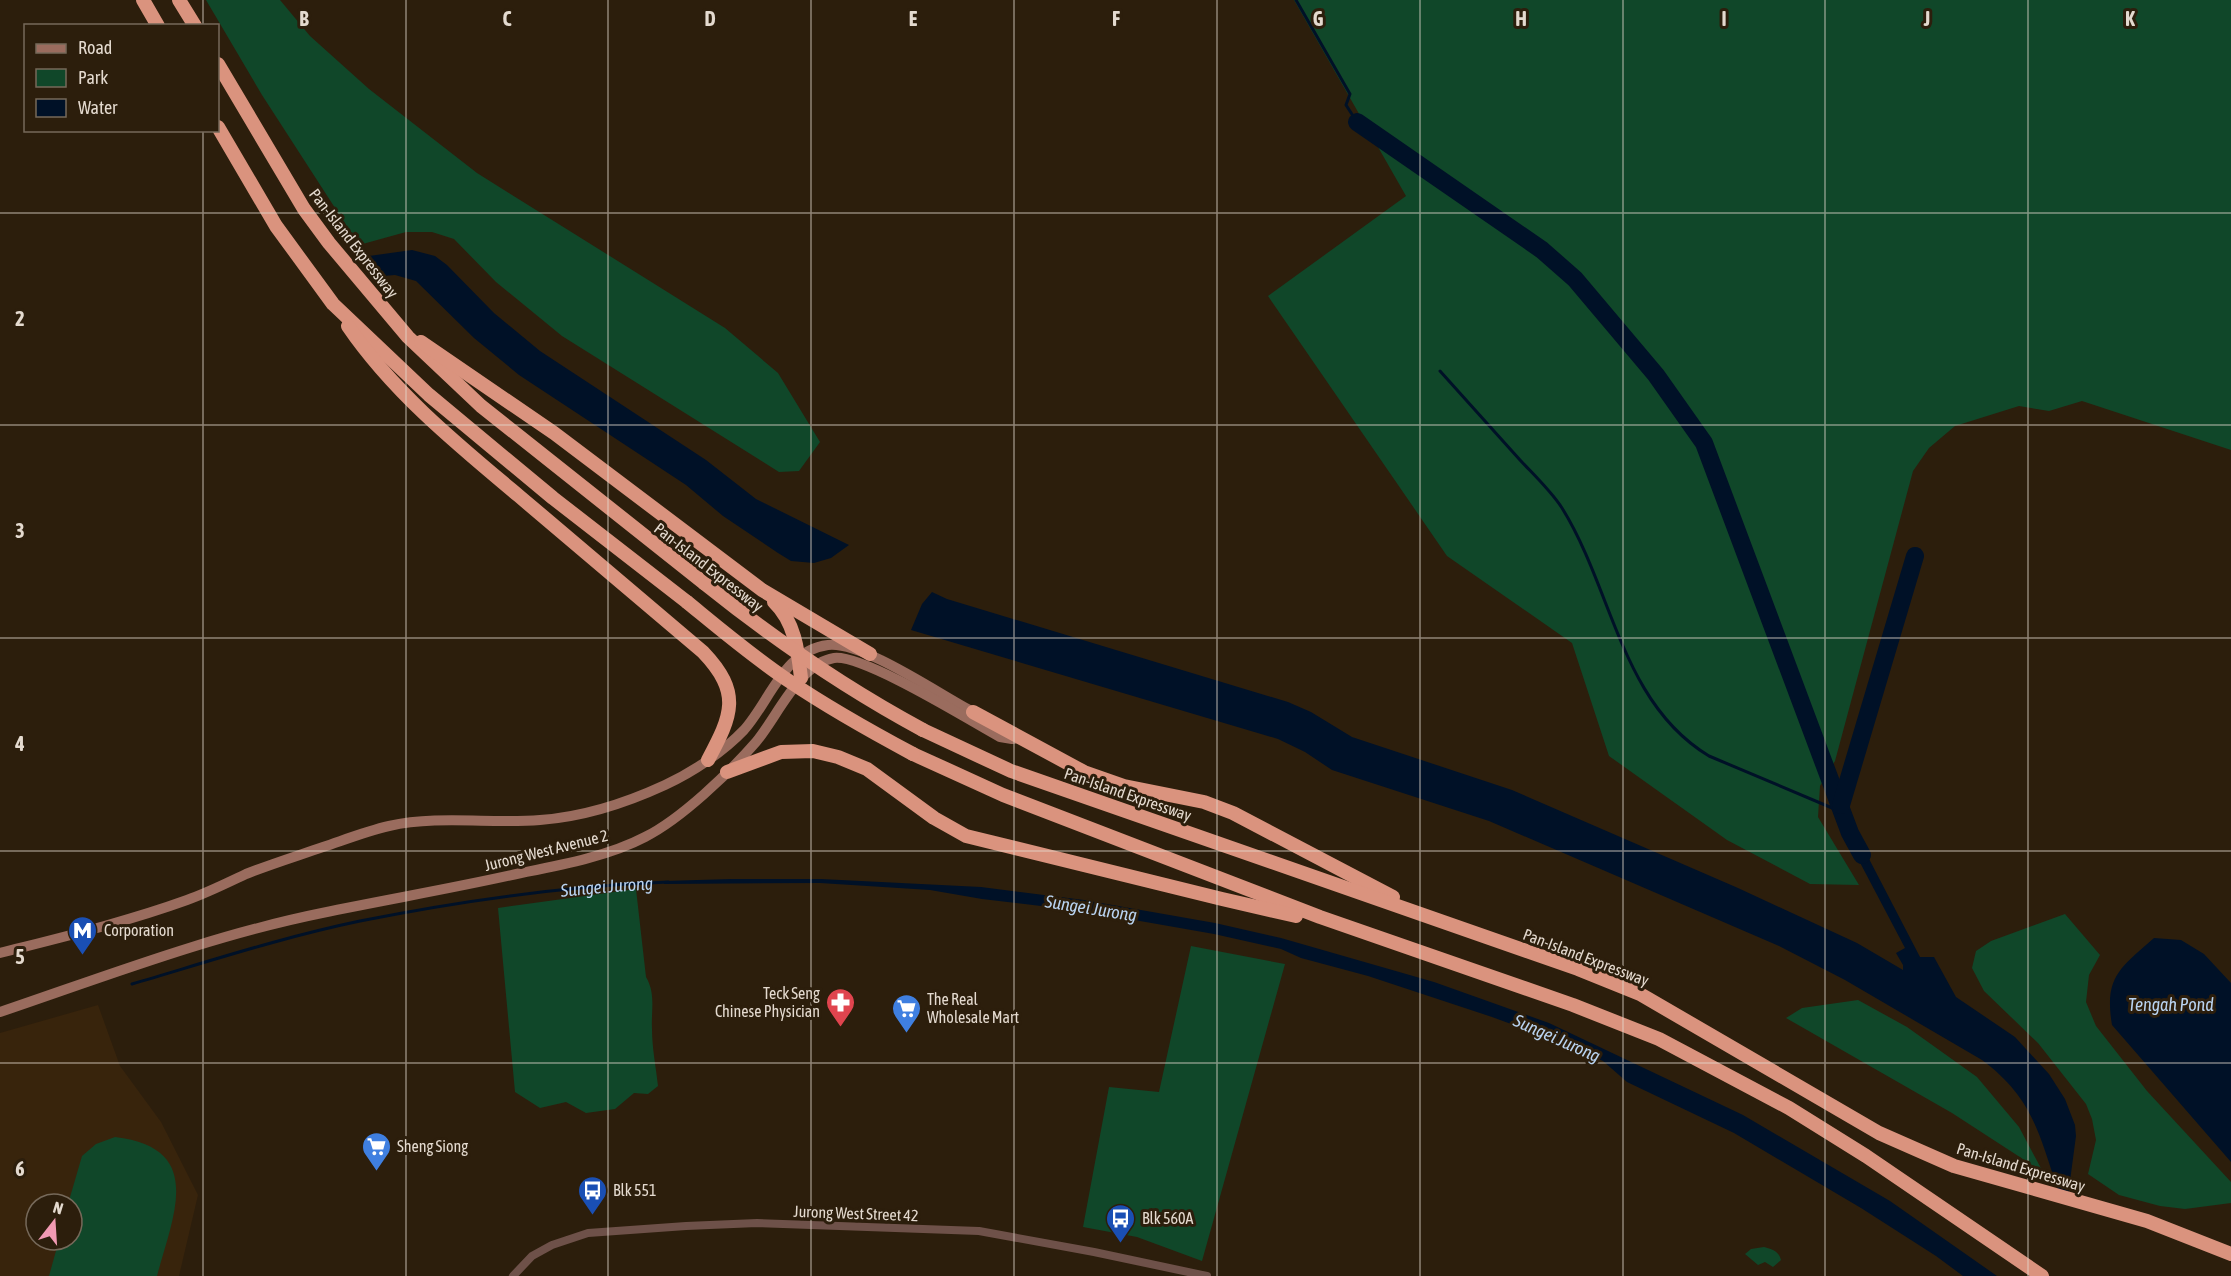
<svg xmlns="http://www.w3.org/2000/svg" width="2231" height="1276" font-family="'Asap Condensed',sans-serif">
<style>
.built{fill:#38240c;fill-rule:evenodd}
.green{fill:#104729}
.water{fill:#001127}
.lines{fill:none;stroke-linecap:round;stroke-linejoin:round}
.stream{stroke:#001127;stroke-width:3}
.river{stroke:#001127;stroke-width:18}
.minor{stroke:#6e5149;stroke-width:8}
.secondary{stroke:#9a6c5e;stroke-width:10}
.motorway{stroke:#da937e;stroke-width:14}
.motorway-bridge{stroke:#da937e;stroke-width:14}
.grid{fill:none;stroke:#e4dacf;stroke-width:1.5;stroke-opacity:0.55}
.labels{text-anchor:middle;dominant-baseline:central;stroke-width:6;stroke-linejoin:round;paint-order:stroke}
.street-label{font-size:16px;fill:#e4dacf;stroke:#2c1e0c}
.poi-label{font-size:16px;fill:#e4dacf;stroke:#2c1e0c;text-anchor:start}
.water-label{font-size:18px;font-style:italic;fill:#b9d3f0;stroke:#2c1e0c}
.grid-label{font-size:20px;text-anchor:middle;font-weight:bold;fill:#e4dacf;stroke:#2c1e0c;stroke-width:6;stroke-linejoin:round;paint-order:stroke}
</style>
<rect width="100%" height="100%" fill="#2c1e0c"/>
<path class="built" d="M98,1005L120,1066L161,1122L198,1195L179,1276H0V1033ZM36,1204H72V1240H36Z"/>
<g class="green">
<path d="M206,0H280L310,36L369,89L477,173L725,328L778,373L820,442L799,471L779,472L562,336L496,282L454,239L432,232H406L359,245L262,95Z"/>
<path d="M1294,0H2231V450L2082,401L2049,411L2019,406L1955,426L1929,448L1913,471L1835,761L1820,786L1818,817L1859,885L1810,884L1727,840L1609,756L1572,643L1447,556L1268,296L1406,196Z"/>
<path d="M636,889L646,977C656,994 651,1010 652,1029C652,1048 656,1067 658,1086L648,1094L634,1093L615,1109L586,1113L566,1102L540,1108L515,1092L498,908Z"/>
<path d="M2065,914L2100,955L2089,975L2086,1002L2096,1026L2147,1091L2231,1182V1203L2185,1209L2160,1206L2119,1195L2088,1174L2096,1140L2092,1119L2086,1104L2038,1043L1984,991L1972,968L1976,951L1991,941Z"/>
<path d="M1191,946L1285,964L1202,1261L1137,1237L1083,1227L1109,1087L1159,1092Z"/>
<path d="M1858,1000L1907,1027L1977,1077L2019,1127L2043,1172L1952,1113L1786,1018L1802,1008Z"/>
<path d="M115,1137C206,1148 173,1215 157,1276H49L59,1240H72V1204H68L82,1156L96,1144Z"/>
<path d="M1764,1247C1772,1249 1779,1251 1781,1260L1773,1267L1765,1262L1758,1265L1745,1254L1751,1249Z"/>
</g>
<g class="water">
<path d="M412,250L435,256L447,265L494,313L540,351L706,460L756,499L849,545L831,558L814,563L791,561L778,553L723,516L686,485L519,375L474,338L416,281L395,275L383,276L369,256Z"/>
<path d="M932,592L947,599L1288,702L1311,712L1352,737L1512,790L1738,888L1857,943L1903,970V965L1896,953L1905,948L1846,836L1854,830L1920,957H1934L1956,997L2015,1037L2049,1074L2065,1099L2075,1125L2076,1136L2068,1196L2058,1190C2039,1134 2033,1098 1982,1060L1845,980L1779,946L1489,821L1332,770L1305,752L1278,739L911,630L922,604Z"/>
<path d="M731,879H821L981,887L1084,900L1215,923L1281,938L1434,982L1549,1023L1743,1115L1890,1201L1997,1276H1963L1936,1256L1861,1208L1734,1133L1627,1082L1603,1061L1544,1036L1492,1017L1368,976L1301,958L1281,949L1214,934L1083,911L982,899L930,890L820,883L664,884V881Z"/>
<path d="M2154,938L2181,940L2204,954L2231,983V1162L2112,1025C2104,977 2120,968 2154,938Z"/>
</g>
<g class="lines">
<g class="stream">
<path d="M1296,0L1350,94L1346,105L1357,122"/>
<path d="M1440,371C1467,401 1493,430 1520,460C1534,475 1551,491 1562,508C1613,590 1621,703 1709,756L1844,813"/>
<path id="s1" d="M132,984C207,962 283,937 360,921C460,901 567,886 668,882"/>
</g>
<g class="river">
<path d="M1357,122L1542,250L1575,279L1656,375L1704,443L1850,833L1862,855"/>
<path d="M1841,805L1915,556"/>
</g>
<path class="minor" d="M513,1276L532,1256L552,1245L588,1233L686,1226L757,1223L979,1231L1094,1252L1207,1276"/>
<g class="secondary">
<path d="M0,953C63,937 126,922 187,900C207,893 227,883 246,874C271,864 297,856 323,847C344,840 367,831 389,826C438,815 491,824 540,820C583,817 626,803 665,785C693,772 723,752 744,730C770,701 784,650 828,645C863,641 940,695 973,712"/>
<path d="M0,1012C106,976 213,935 322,913C389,899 455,888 521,873C561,865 609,856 645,837C681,819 729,773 756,742C777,717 800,663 834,658C863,654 969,720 1000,737L1012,739L1020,738"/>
</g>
<g class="motorway">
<path d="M143,0L158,26"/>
<path d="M179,0L195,26"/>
<path d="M218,64L304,209L329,243L408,337L481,406L704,583"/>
<path d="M218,127L276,226L333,304L429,395L553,498L687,602"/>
<path d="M348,326C393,392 458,445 519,496C580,548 641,600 703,652C742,693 732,715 708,760"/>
<path d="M421,342L554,433L762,590L870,654"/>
<path d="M774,602C795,622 798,651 801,678"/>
<path d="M973,712L1084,772L1124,786L1204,802L1233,813L1393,897"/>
<path d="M923,730L1011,771L1578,969L1640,994L1879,1133L1954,1166L2147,1221L2231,1254"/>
<path d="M913,754L1003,795L1320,917L1573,1005L1659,1039L1789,1108L1866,1156L2042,1276"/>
<path d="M727,772L781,752L813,751L838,757L867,769L934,818L966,836L1222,899L1296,916"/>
</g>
<g class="motorway-bridge">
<path d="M704,583C775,640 843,687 923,730"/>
<path d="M687,602C720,629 753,657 789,681C829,708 870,731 913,754"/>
</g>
</g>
<path class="grid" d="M203,0V26M406,0V1276M608,0V1276M811,0V1276M1014,0V1276M1217,0V1276M1420,0V1276M1623,0V1276M1825,0V1276M2028,0V1276M203,130V1276M0,213H2231M0,425H2231M0,638H2231M0,851H2231M0,1063H2231"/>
<defs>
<symbol id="metro-pin" viewBox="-11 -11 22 30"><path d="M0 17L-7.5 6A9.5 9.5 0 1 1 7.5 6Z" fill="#1a4fb4" stroke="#2c1e0c"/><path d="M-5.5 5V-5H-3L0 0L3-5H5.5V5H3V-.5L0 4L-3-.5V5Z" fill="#fff"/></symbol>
<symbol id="pharmacy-pin" viewBox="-11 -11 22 30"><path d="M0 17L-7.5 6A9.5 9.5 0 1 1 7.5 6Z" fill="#e0444e" stroke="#2c1e0c"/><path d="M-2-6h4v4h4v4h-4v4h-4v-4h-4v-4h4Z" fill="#fff"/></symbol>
<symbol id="supermarket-pin" viewBox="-11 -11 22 30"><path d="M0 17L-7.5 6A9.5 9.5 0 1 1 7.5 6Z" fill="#3f7fe0" stroke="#2c1e0c"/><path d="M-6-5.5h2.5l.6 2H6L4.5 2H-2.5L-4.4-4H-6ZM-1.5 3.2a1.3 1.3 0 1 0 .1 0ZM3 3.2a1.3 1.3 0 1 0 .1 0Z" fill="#fff"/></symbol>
<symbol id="bus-pin" viewBox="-11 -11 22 30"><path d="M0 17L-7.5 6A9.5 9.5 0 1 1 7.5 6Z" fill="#1a4fb4" stroke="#2c1e0c"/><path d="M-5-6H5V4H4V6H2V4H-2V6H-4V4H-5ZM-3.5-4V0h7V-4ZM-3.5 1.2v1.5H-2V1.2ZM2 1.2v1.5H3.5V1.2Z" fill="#fff"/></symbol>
</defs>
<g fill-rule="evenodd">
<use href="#metro-pin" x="66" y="914" width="33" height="45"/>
<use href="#pharmacy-pin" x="824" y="986" width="33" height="45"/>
<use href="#supermarket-pin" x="890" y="992" width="33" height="45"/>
<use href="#supermarket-pin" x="360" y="1130" width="33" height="45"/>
<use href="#bus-pin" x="576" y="1174" width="33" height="45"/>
<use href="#bus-pin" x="1104" y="1202" width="33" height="45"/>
</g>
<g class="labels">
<g class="street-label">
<text transform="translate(354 243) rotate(52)">Pan-Island Expressway</text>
<text transform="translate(709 567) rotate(38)">Pan-Island Expressway</text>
<text transform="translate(1128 794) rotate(19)">Pan-Island Expressway</text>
<text transform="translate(546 850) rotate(-14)">Jurong West Avenue 2</text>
<text transform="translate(1586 957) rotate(21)">Pan-Island Expressway</text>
<text transform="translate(2021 1167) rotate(17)">Pan-Island Expressway</text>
<text transform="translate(856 1213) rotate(2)">Jurong West Street 42</text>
</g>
<g class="poi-label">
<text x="104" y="930">Corporation</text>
<text x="820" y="993" text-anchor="end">Teck Seng<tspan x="820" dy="18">Chinese Physician</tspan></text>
<text x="927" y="999">The Real<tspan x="927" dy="18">Wholesale Mart</tspan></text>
<text x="397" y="1146">Sheng Siong</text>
<text x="613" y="1190">Blk 551</text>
<text x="1142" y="1218">Blk 560A</text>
</g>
<g class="water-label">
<text stroke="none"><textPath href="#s1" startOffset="486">Sungei Jurong</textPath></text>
<text transform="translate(1091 908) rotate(9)">Sungei Jurong</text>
<text x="2171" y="1004">Tengah Pond</text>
<text transform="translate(1557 1038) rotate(24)">Sungei Jurong</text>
</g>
</g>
<g class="grid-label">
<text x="304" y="26">B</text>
<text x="507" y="26">C</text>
<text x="710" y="26">D</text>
<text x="913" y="26">E</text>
<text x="1116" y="26">F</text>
<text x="1318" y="26">G</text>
<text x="1521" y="26">H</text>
<text x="1724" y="26">I</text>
<text x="1927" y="26">J</text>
<text x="2130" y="26">K</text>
<text x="20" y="326">2</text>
<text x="20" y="538">3</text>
<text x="20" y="751">4</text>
<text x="20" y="964">5</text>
<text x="20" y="1176">6</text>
</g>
<rect x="24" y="24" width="195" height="108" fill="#2c1e0c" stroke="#76695a" stroke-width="1.5"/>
<rect x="36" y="44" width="30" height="9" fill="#9a6c5e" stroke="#76695a" stroke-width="1.5"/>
<text x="78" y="54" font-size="18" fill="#e4dacf">Road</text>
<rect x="36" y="69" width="30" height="18" fill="#104729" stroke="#76695a" stroke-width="1.5"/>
<text x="78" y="84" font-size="18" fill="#e4dacf">Park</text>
<rect x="36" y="99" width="30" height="18" fill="#001127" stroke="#76695a" stroke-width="1.5"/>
<text x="78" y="114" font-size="18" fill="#e4dacf">Water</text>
<g transform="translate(54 1222) rotate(17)"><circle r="28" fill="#2c1e0c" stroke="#76695a" stroke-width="1.5"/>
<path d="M0-4.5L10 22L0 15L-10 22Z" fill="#f19ab3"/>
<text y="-9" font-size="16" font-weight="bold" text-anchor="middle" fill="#e4dacf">N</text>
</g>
</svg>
